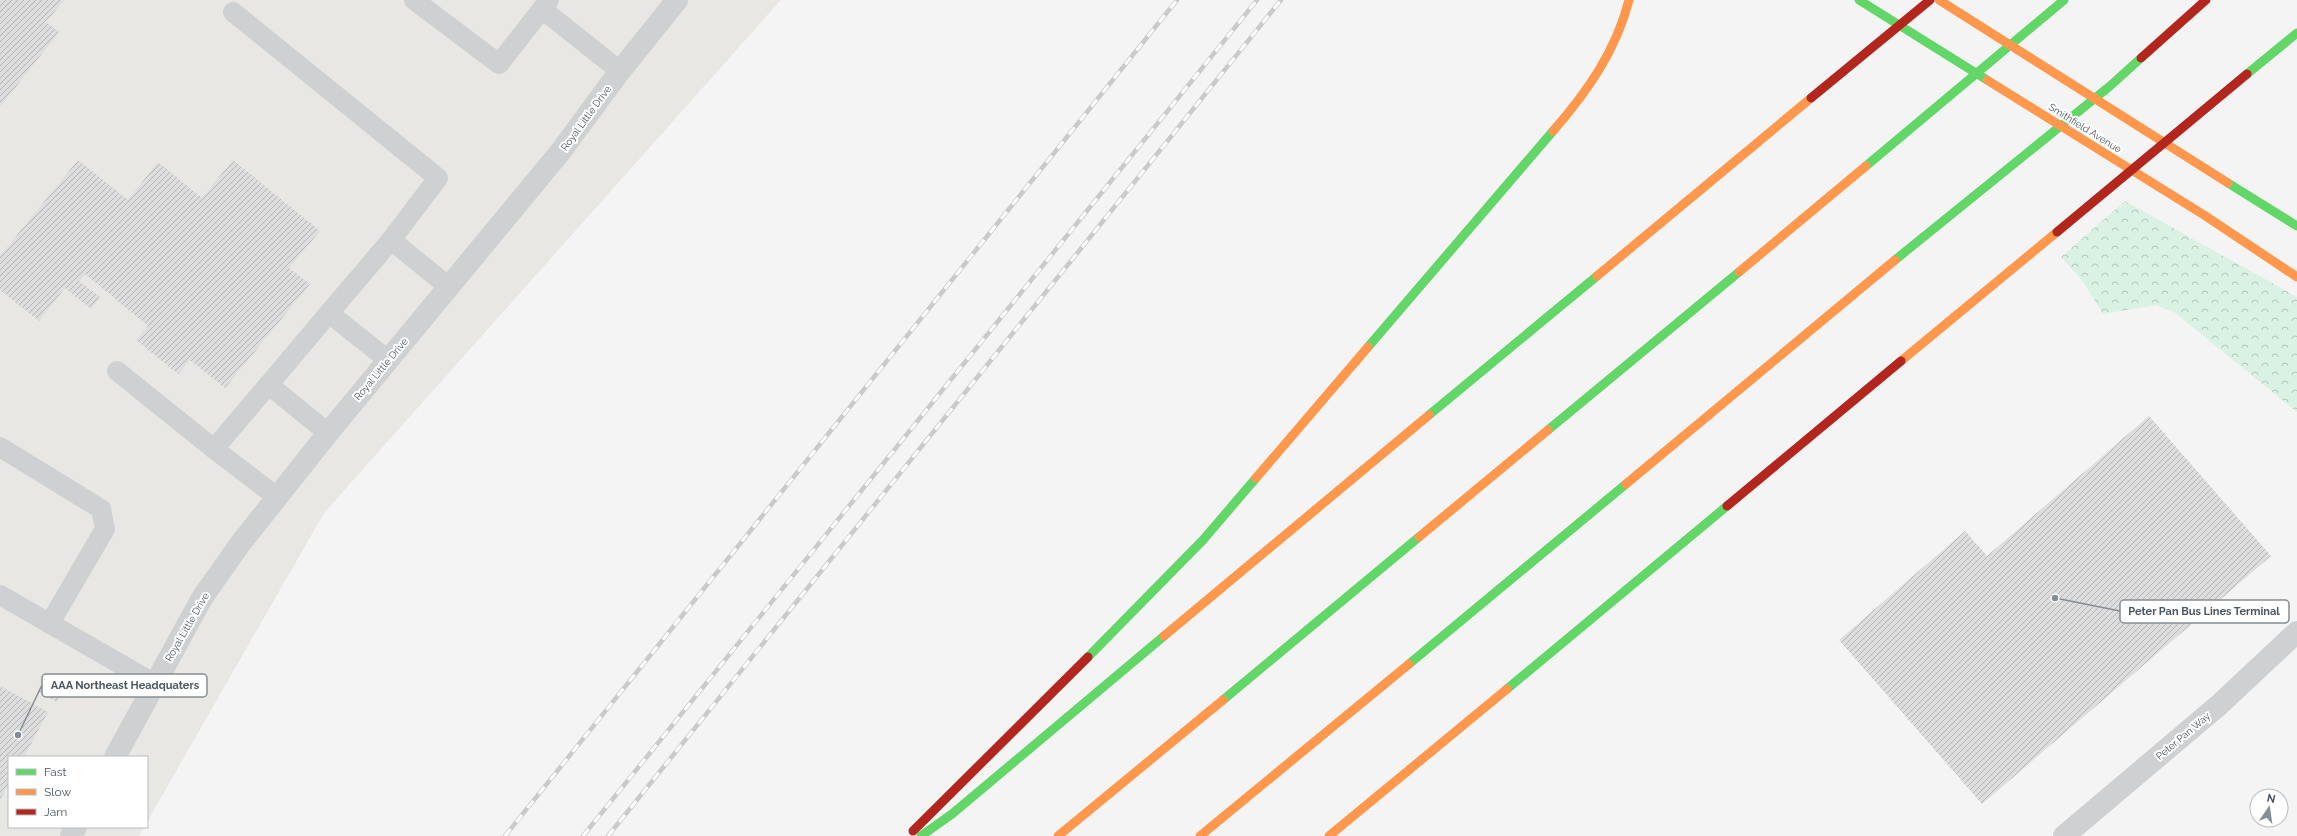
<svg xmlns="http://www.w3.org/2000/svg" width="2297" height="836" font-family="Raleway,sans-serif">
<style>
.commercial{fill:#e8e7e3}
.forest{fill:url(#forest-crowns)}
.building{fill:url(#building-hatch)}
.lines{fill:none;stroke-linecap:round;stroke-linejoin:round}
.lane{stroke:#ced0d2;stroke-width:20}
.street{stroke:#ced0d2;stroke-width:22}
.fast{stroke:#63d668;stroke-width:9}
.slow{stroke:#ff974d;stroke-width:9}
.jam{stroke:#b3261e;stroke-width:9}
.rail-casing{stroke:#c9cacc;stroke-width:4.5}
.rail{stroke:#fff;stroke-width:3;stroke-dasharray:9;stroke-linecap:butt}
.labels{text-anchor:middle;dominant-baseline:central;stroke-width:4;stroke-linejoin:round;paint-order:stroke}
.street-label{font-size:10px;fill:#4a5661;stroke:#fff}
.leader{fill:none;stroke:#868d94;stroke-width:1.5}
.callout-dot{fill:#868d94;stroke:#fff;stroke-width:1.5}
.callout{fill:#fff;stroke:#868d94;stroke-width:1.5}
.callout-label{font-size:11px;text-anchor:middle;font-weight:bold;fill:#4a5661}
</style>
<defs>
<pattern id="forest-crowns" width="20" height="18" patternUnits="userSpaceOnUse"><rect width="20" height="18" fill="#d9f2e3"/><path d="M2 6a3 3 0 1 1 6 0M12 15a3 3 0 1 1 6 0" fill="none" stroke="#b2c7bb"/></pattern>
<pattern id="building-hatch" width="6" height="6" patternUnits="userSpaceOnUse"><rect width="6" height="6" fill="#ddddde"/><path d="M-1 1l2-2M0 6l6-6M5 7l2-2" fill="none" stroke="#b5b6b7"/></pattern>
</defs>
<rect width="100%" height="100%" fill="#f4f4f4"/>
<path class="commercial" d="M0,0H781L324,513L147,822V757H9V827H144L139,836H0Z"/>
<path class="forest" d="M2125,201L2297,297V412L2174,312L2156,305L2103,314L2082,280L2061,257Z"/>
<g class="building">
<path d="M0,0H64L46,22L59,32L0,107Z"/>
<path d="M78,160L128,200L158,162L202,198L233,160L320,231L289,268L310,284L225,388L190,360L178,374L136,340L148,326L85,274L79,281L100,297L91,309L65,288L39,321L0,290V256Z"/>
<path d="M2149,416L2271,556L1982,804L1839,640L1965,531L1987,556Z"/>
<path d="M49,674L67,683L57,702L39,692Z"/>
<path d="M0,686L48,712L24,757H9V784L0,800Z"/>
</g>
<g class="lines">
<g class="lane">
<path d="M414,0L499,64L549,0"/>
<path d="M542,9L620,71"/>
<path d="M233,12L438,178L391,240L449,287"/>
<path d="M329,313L391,240"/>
<path d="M117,371L214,449L329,313L388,360"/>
<path d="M269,385L328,433"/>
<path d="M0,447L101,509L105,529L50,623"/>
<path d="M214,449L277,497"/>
<path d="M0,595L155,684"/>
</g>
<g class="street">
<path d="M115,757L202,598L240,544L328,433L561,151L620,71L677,0"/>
<path d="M71,836L76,827"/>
<path d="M2064,836L2219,705L2297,632"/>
</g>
<g class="fast">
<path d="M1859,0L1987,80"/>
<path d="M2247,74L2297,33"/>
<path d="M1866,166L2064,0"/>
<path d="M2228,183L2297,226"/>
<path d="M1895,260L2110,86L2141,58"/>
<path d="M1368,347L1553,131"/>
<path d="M1429,415L1597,276"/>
<path d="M1548,430L1739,272"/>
<path d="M1088,657L1203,540L1256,478"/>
<path d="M1409,664L1626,484"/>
<path d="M1507,689L1727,506"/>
<path d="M1223,700L1419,537"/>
<path d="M921,836L952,814L1164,636"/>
</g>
<g class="slow">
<path d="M1939,0L2228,183"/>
<path d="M1987,80L2204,215L2297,277"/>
<path d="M1553,131C1587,92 1616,51 1629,0"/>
<path d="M1739,272L1866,166"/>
<path d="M1597,276L1811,98"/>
<path d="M1901,361L2057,232"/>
<path d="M1256,478L1368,347"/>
<path d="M1626,484L1895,260"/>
<path d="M1419,537L1548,430"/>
<path d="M1164,636L1429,415"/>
<path d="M1058,836L1223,700"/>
<path d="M1200,836L1409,664"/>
<path d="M1329,836L1507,689"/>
</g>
<g class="jam">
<path d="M2141,58L2206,0"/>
<path d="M1811,98L1930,0"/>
<path d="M2057,232L2247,74"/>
<path d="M1727,506L1901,361"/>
<path d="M913,831L1088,657"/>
</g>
<defs>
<g id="rail">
<path d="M505,836L1177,0"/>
<path d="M583,836L1257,0"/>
<path d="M608,836L1281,0"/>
</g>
</defs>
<use href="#rail" class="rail-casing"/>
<use href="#rail" class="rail"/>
</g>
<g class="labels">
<g class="street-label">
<text transform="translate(586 118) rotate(-54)">Royal Little Drive</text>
<text transform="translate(2085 128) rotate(32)">Smithfield Avenue</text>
<text transform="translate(381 369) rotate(-50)">Royal Little Drive</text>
<text transform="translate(187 627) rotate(-60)">Royal Little Drive</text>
<text transform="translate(2183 736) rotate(-40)">Peter Pan Way</text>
</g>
</g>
<path class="leader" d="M2055 598L2120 611M18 735L42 685"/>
<g class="callout-dot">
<circle cx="2055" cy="598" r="4"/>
<circle cx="18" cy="735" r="4"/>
</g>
<g class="callout">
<rect x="2120" y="600" width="169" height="23" rx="4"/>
<rect x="42" y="674" width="165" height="23" rx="4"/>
</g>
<g class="callout-label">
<text x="2204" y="615">Peter Pan Bus Lines Terminal</text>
<text x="125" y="689">AAA Northeast Headquaters</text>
</g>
<rect x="8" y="756" width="140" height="72" fill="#ffffff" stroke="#b7bbc0"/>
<rect x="16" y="769" width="20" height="6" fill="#63d668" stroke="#b7bbc0"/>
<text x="44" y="776" font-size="12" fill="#4a5661">Fast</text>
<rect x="16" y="789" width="20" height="6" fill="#ff974d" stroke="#b7bbc0"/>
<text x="44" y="796" font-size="12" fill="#4a5661">Slow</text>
<rect x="16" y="809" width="20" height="6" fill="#b3261e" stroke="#b7bbc0"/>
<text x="44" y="816" font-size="12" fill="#4a5661">Jam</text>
<g transform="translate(2269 808) rotate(13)"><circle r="19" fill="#ffffff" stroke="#b7bbc0"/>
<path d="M0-3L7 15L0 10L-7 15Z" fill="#868d94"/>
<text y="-6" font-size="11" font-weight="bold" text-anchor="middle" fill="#4a5661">N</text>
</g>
</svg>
